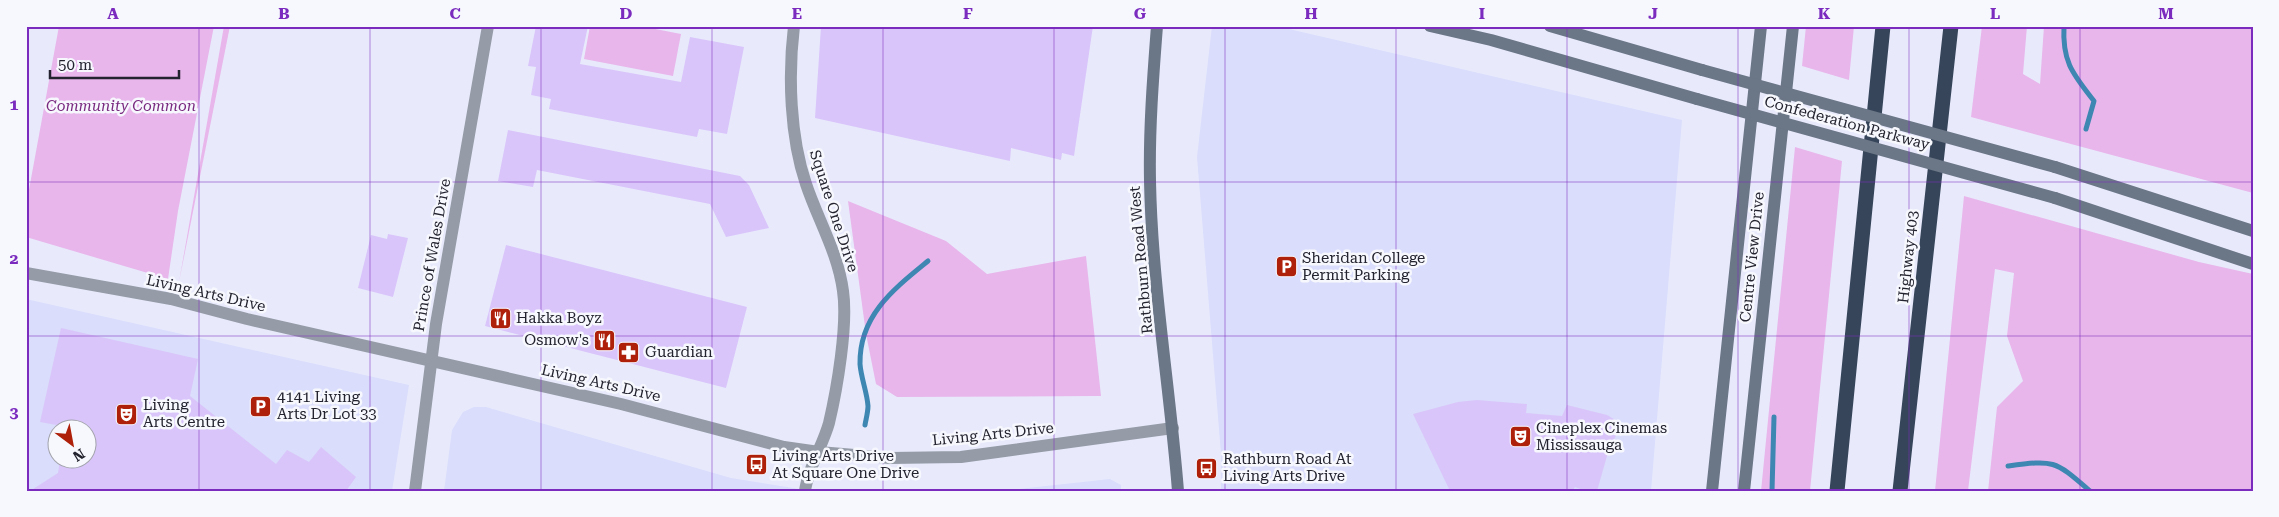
<svg xmlns="http://www.w3.org/2000/svg" width="2279" height="517" font-family="'Roboto Serif',serif">
<style>
.built{fill:#daddfb;fill-rule:evenodd}
.green{fill:#e8b6eb}
.lines{fill:none;stroke-linecap:round;stroke-linejoin:round}
.stream{stroke:#3e87b2;stroke-width:5}
.building{fill:#d9c5fa}
.street{stroke:#959ca7;stroke-width:12}
.secondary{stroke:#6b7686;stroke-width:12}
.highway{stroke:#36455a;stroke-width:15}
.secondary-bridge{stroke:#6b7686;stroke-width:12}
.grid{fill:none;stroke:#7b2cbf;stroke-width:1;stroke-opacity:0.55}
.labels{text-anchor:middle;dominant-baseline:central;stroke-width:5;stroke-linejoin:round;paint-order:stroke}
.park-label{font-size:15px;font-style:italic;fill:#79297f;stroke:#f7f8fe}
.street-label{font-size:15px;fill:#22232e;stroke:#f7f8fe}
.poi-label{font-size:15px;fill:#22232e;stroke:#f7f8fe;text-anchor:start}
.neatline{fill:none;stroke:#7b2cbf;stroke-width:2}
.grid-label{font-size:16px;text-anchor:middle;font-weight:bold;fill:#7b2cbf}
</style>
<rect width="100%" height="100%" fill="#e8eafc"/>
<g class="built">
<path d="M1212,26H1276L1682,120L1651,491H1221V454L1197,157Z"/>
<path d="M26,299L409,385L392,491H26ZM58,430H88V460H58Z"/>
<path d="M474,407H486L731,478L812,491H444L452,430L463,412Z"/>
<path d="M1110,479L1121,485V491H999Z"/>
</g>
<g class="green">
<path d="M59,26H214L178,211L168,279L26,237V206Z"/>
<path d="M224,26H230L179,282Z"/>
<path d="M590,26H640L681,34L673,76L584,59Z"/>
<path d="M1806,26H1854L1849,80L1802,66Z"/>
<path d="M1982,26H2027L2023,74L2040,84L2044,26H2253V193L1971,117Z"/>
<path d="M1795,147L1842,161L1810,491H1761Z"/>
<path d="M1964,196L2199,262L2253,274V491H1988L1997,407L2023,381L2007,336L2014,273L1995,269L1968,491H1935Z"/>
<path d="M848,201L946,241L987,274L1086,256L1101,396L897,397L876,384L866,334Z"/>
</g>
<g class="lines">
<g class="stream">
<path d="M2064,26C2062,62 2073,74 2094,101L2086,129"/>
<path d="M865,425C866,419 868,412 868,406C867,392 861,378 860,364C859,315 895,288 928,261"/>
<path d="M2008,466C2055,460 2054,460 2090,491"/>
<path d="M1772,491L1774,417"/>
</g>
</g>
<g class="building">
<path d="M536,26H588L580,64L681,82L690,37L744,47L727,134L699,129L697,137L549,109L551,99L531,95L536,67L528,66Z"/>
<path d="M821,26H1093L1074,156L1062,153L1061,160L1011,148L1010,161L815,118Z"/>
<path d="M508,130L740,176L749,185L769,228L726,237L710,204L537,170L533,187L498,181Z"/>
<path d="M388,234L408,238L393,297L358,288L371,235L387,239Z"/>
<path d="M506,245L747,307L726,388L485,326Z"/>
<path d="M61,328L198,359L190,396L276,464L287,450L309,462L321,447L356,477L346,491H30L58,473L60,460H88V430H61L62,426L40,422Z"/>
<path d="M1477,400L1527,404L1526,413L1562,416L1567,405L1607,415L1622,424L1609,449L1597,491H1586L1575,487L1572,491H1450L1413,414L1458,402Z"/>
</g>
<g class="lines">
<g class="street">
<path d="M794,26C788,75 790,137 806,184C818,220 838,253 843,291C848,325 837,389 829,423C823,445 808,468 805,491"/>
<path d="M26,273L171,299L247,319L621,404L784,447L819,452L890,458L961,457L1173,428"/>
<path d="M415,491L436,324L488,26"/>
</g>
<g class="secondary">
<path d="M1157,26C1153,78 1149,129 1150,181C1152,285 1170,388 1178,491"/>
<path d="M1430,26L1491,40L1697,99"/>
<path d="M1550,26L1702,70"/>
<path d="M2055,167L2253,231"/>
<path d="M2055,198L2253,264"/>
<path d="M1712,491L1761,26"/>
<path d="M1744,491L1793,26"/>
</g>
<g class="highway">
<path d="M1837,491L1883,26"/>
<path d="M1900,491L1951,26"/>
</g>
<g class="secondary-bridge">
<path d="M1702,70L2055,167"/>
<path d="M1697,99L2055,198"/>
</g>
</g>
<path class="grid" d="M199,26V491M370,26V491M541,26V491M712,26V491M883,26V491M1054,26V491M1225,26V491M1396,26V491M1567,26V491M1738,26V491M1909,26V491M2080,26V491M26,182H2253M26,336H2253"/>
<defs>
<symbol id="parking-square" viewBox="-11 -11 22 22"><rect x="-9" y="-9" width="18" height="18" rx="4" fill="#ae2009" stroke="#f7f8fe"/><path d="M-3.5-5.5H1a3.5 3.5 0 0 1 0 7H-1V5.5H-3.5ZM-1-3.4V-.6H.8a1.4 1.4 0 0 0 0-2.8Z" fill="#fff"/></symbol>
<symbol id="restaurant-square" viewBox="-11 -11 22 22"><rect x="-9" y="-9" width="18" height="18" rx="4" fill="#ae2009" stroke="#f7f8fe"/><path d="M-5-6h1v4h1v-4h1v4h1v-4h1v5L-1.5 .5V6h-2V.5L-5-1ZM5-6V6H3V1.5H1.5Q1.5-4 5-6Z" fill="#fff"/></symbol>
<symbol id="pharmacy-square" viewBox="-11 -11 22 22"><rect x="-9" y="-9" width="18" height="18" rx="4" fill="#ae2009" stroke="#f7f8fe"/><path d="M-2-6h4v4h4v4h-4v4h-4v-4h-4v-4h4Z" fill="#fff"/></symbol>
<symbol id="theatre-square" viewBox="-11 -11 22 22"><rect x="-9" y="-9" width="18" height="18" rx="4" fill="#ae2009" stroke="#f7f8fe"/><path d="M-5-5.5Q0-4 5-5.5V0Q5 5 0 6Q-5 5-5 0ZM-3.3-2.5H-1v1.5H-3.3ZM1-2.5H3.3v1.5H1ZM-2.8 1Q0 5.5 2.8 1Z" fill="#fff"/></symbol>
<symbol id="bus-square" viewBox="-11 -11 22 22"><rect x="-9" y="-9" width="18" height="18" rx="4" fill="#ae2009" stroke="#f7f8fe"/><path d="M-5-6H5V4H4V6H2V4H-2V6H-4V4H-5ZM-3.5-4V0h7V-4ZM-3.5 1.2v1.5H-2V1.2ZM2 1.2v1.5H3.5V1.2Z" fill="#fff"/></symbol>
</defs>
<g fill-rule="evenodd">
<use href="#parking-square" x="1274" y="254" width="25" height="25"/>
<use href="#restaurant-square" x="488" y="306" width="25" height="25"/>
<use href="#restaurant-square" x="592" y="328" width="25" height="25"/>
<use href="#pharmacy-square" x="616" y="340" width="25" height="25"/>
<use href="#parking-square" x="248" y="394" width="25" height="25"/>
<use href="#theatre-square" x="114" y="402" width="25" height="25"/>
<use href="#theatre-square" x="1508" y="424" width="25" height="25"/>
<use href="#bus-square" x="744" y="452" width="25" height="25"/>
<use href="#bus-square" x="1194" y="456" width="25" height="25"/>
</g>
<g class="labels">
<g class="park-label">
<text x="121" y="106">Community Common</text>
</g>
<g class="street-label">
<text transform="translate(1847 123) rotate(15)">Confederation Parkway</text>
<text transform="translate(834 211) rotate(72)">Square One Drive</text>
<text transform="translate(432 255) rotate(-80)">Prince of Wales Drive</text>
<text transform="translate(1752 257) rotate(-84)">Centre View Drive</text>
<text transform="translate(1908 257) rotate(-84)">Highway 403</text>
<text transform="translate(1141 260) rotate(-95)">Rathburn Road West</text>
<text transform="translate(206 293) rotate(13)">Living Arts Drive</text>
<text transform="translate(601 383) rotate(13)">Living Arts Drive</text>
<text transform="translate(993 434) rotate(-6)">Living Arts Drive</text>
</g>
<g class="poi-label">
<text x="1302" y="258">Sheridan College<tspan x="1302" dy="17">Permit Parking</tspan></text>
<text x="516" y="318">Hakka Boyz</text>
<text x="589" y="340" text-anchor="end">Osmow's</text>
<text x="645" y="352">Guardian</text>
<text x="277" y="397">4141 Living<tspan x="277" dy="17">Arts Dr Lot 33</tspan></text>
<text x="143" y="405">Living<tspan x="143" dy="17">Arts Centre</tspan></text>
<text x="1536" y="428">Cineplex Cinemas<tspan x="1536" dy="17">Mississauga</tspan></text>
<text x="772" y="456">Living Arts Drive<tspan x="772" dy="17">At Square One Drive</tspan></text>
<text x="1223" y="459">Rathburn Road At<tspan x="1223" dy="17">Living Arts Drive</tspan></text>
</g>
</g>
<rect width="2279" height="517" fill="none" stroke="#f7f8fe" stroke-width="55"/>
<g transform="translate(72 444) rotate(148)"><circle r="24" fill="#f7f8fe" stroke="#a2a3ab"/>
<path d="M0-4L9 19L0 12L-9 19Z" fill="#ae2009"/>
<text y="-8" font-size="14" font-weight="bold" text-anchor="middle" fill="#22232e">N</text>
</g>
<path d="M50 70v8h129v-8" fill="none" stroke="#22232e" stroke-width="2.5"/>
<text x="58" y="70" font-size="15" fill="#22232e" stroke="#f7f8fe" stroke-width="4" paint-order="stroke">50 m</text>
<rect x="28" y="28" width="2224" height="462" class="neatline"/>
<g class="grid-label">
<text x="113" y="19">A</text>
<text x="284" y="19">B</text>
<text x="455" y="19">C</text>
<text x="626" y="19">D</text>
<text x="797" y="19">E</text>
<text x="968" y="19">F</text>
<text x="1140" y="19">G</text>
<text x="1311" y="19">H</text>
<text x="1482" y="19">I</text>
<text x="1653" y="19">J</text>
<text x="1824" y="19">K</text>
<text x="1995" y="19">L</text>
<text x="2166" y="19">M</text>
<text x="14" y="110">1</text>
<text x="14" y="264">2</text>
<text x="14" y="418">3</text>
</g>
</svg>
